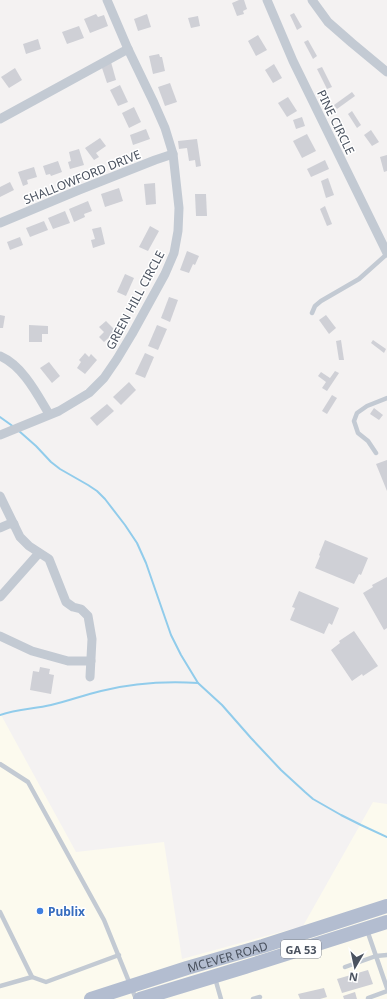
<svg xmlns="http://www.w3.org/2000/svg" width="387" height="999" font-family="'Noto Sans',sans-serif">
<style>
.commercial{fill:#fcfaee}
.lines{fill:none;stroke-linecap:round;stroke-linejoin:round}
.stream{stroke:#91cceb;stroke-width:2}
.building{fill:#cfd0d6}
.service{stroke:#c3cad3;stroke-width:4.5}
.minor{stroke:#c3cad3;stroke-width:9}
.primary{stroke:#b3bdd0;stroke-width:14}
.shop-dot{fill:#3f7fe0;stroke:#fff;stroke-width:1.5}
.labels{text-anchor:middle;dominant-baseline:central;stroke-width:3;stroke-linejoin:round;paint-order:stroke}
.shield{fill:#fff;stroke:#80868f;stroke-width:1}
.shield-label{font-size:11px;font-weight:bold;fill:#4a525f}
.street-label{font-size:12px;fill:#4a525f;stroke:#fff}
.shop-label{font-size:12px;font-weight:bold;fill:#366cbe;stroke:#fff;text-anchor:start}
</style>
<rect width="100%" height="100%" fill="#f4f2f2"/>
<path class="commercial" d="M0,713L76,852L164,842L182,959L303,926L373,802L387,804V999H0Z"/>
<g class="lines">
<g class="stream">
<path d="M0,417L14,427"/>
<path d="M19,431L36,446L51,462L60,469L88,485L97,491L105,499L125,525L137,543L146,563L171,635L181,655L198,683L222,705L251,738L281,770L305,792L313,799L341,815L361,825L387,837"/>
<path d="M0,715C17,709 34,709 51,705C68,701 84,695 101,691C133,683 165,681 198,683"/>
</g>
</g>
<g class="building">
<path d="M239,0H244L247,9L243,11L244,14L237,16L232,3Z"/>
<path d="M294,13L302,27L297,30L290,15Z"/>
<path d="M96,14L98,17L104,15L108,26L90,33L84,19Z"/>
<path d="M147,14L151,27L138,31L134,19Z"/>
<path d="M198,16L200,26L191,28L188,18Z"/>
<path d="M79,26L84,38L67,44L62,32Z"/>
<path d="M258,35L267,50L256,56L248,41Z"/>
<path d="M38,39L41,49L26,54L23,44Z"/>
<path d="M308,40L317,56L313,59L304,42Z"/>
<path d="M159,54L160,57H162L165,71L153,74L149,56Z"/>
<path d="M111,62L116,80L107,83L101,65Z"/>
<path d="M274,64L282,78L273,83L265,70Z"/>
<path d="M322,67L332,87L327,89L317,69Z"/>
<path d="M15,68L22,80L9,88L1,77Z"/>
<path d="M170,83L177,102L165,106L158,87Z"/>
<path d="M120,85L128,102L118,106L110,90Z"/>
<path d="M352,92L355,96L337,109L334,105Z"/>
<path d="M288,97L297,111L287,117L278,103Z"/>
<path d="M134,107L141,122L129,128L122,113Z"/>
<path d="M352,111L361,125L357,128L348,114Z"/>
<path d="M302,117L305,126L296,129L293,120Z"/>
<path d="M146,129L150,139L133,145L130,135Z"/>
<path d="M371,130L379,142L372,146L364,135Z"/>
<path d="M307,134L316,151L302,158L293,141Z"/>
<path d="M100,138L106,146L96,153L99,157L94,160L85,148Z"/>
<path d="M197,139L201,166L196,167L195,160L189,161L187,148L179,149L178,141Z"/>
<path d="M79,149L84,165L70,169L68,162L71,161L69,152Z"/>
<path d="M387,155V171L384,172L380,157Z"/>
<path d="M325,160L329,169L311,177L307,169Z"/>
<path d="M58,161L62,172L51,176L50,174L46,175L43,166Z"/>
<path d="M34,167L37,177L27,180L28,184L23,186L18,172Z"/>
<path d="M328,178L334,195L326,198L321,181Z"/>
<path d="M10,182L14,190L0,197V187Z"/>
<path d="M155,183L156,204L146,205L144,184Z"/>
<path d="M119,188L123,201L105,207L101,194Z"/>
<path d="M195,194H206L207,216H196Z"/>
<path d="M88,201L92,211L84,214L85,217L74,222L69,209Z"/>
<path d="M325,206L332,224L327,226L320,209Z"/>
<path d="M65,211L70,223L53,229L48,218Z"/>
<path d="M44,221L48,230L30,237L26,228Z"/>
<path d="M150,226L159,231L148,251L139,247Z"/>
<path d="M101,227L105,244L93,248L91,240L95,239L92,229Z"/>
<path d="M20,237L23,245L10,250L7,242Z"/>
<path d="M187,251L199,256L195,265L193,264L189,273L180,270Z"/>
<path d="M125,274L134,278L126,296L117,292Z"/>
<path d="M169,297L178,300L170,322L161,318Z"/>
<path d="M0,315L5,316L3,328H0Z"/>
<path d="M326,315L336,328L329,334L319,320Z"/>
<path d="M106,321L116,331L104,342L99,337L104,332L99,327Z"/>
<path d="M29,325L48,326V334H42V342H29Z"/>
<path d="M157,325L167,329L158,350L148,346Z"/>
<path d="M341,340L344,360H339L336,341Z"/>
<path d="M373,340L386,349L384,353L371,343Z"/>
<path d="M85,353L89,357L91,354L97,360L85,374L77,368L81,362L79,360Z"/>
<path d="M145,353L154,357L145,378L135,374Z"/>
<path d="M49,362L60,376L52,383L40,368Z"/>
<path d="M335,371L339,373L327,391L322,388L326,382L318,376L321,372L330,378Z"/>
<path d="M129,382L136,390L121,405L113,397Z"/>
<path d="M332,395L337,398L327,414L322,411Z"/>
<path d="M107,404L114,411L97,426L90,418Z"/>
<path d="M374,408L383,415L379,420L370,414Z"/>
<path d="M387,460V491L376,464Z"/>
<path d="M325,540L368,558L361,575L359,574L354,584L315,568L320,556L319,555Z"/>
<path d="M387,577V628L384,630L363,593L373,587L372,585Z"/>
<path d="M299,591L339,608L332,625L329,623L324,634L290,620L295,608L292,607Z"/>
<path d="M354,631L378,666L363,676L362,674L352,681L331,650L340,643L339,641Z"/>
<path d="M40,667L50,669L49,674L54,675L51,694L30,690L33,671L39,672Z"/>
<path d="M368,970L373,984L342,993L337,979Z"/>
<path d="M324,988L327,997L320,999H300L298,994Z"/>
<path d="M355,992L357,999H344L343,996Z"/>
</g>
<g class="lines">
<g class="service">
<path d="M312,313L315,306L321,301L359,279L387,254"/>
<path d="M376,453L368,441L358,433L354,421L357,413L367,406L387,398"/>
<path d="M0,764L28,782L104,920L136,999"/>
<path d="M0,912L32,977L0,986"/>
<path d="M367,930L387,988"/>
<path d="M345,967L376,956L387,955"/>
<path d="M32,977L46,982L119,955"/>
<path d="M215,978L221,999"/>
<path d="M253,999L260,997"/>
<path d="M368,999V998L387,991"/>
</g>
<g class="minor">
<path d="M267,0L293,61L387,253"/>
<path d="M312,0L328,22L352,43L387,72"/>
<path d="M0,119L128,49"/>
<path d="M0,223L79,190L155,160L173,154"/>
<path d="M0,356C23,366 37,394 49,414"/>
<path d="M0,435L59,411L89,393L104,378L117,359L132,334L165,274L174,253L178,231L179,208L173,154L165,128L154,103L128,49L107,0"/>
<path d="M0,496L20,537L29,546L49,559L66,602L73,607L81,609L88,616L92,639L90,677"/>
<path d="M0,528L9,524H14"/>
<path d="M0,597L39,553"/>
<path d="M0,636L32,651L68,661H91"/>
</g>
<g class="primary">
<path id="s1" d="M91,999L187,968L263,946L387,906"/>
<path d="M140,999L245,967L387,922"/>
</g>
</g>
<circle class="shop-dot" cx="40" cy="911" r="4"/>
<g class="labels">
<rect class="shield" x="281" y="940" width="40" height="18" rx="3"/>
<g class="shield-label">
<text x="301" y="949">GA 53</text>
</g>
<g class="street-label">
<text transform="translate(336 122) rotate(64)">PINE CIRCLE</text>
<text transform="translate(82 177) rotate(-22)">SHALLOWFORD DRIVE</text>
<text transform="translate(135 300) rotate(-62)">GREEN HILL CIRCLE</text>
<text stroke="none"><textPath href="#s1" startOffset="143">MCEVER ROAD</textPath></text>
</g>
<g class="shop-label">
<text x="48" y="911">Publix</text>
</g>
</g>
<g transform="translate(355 967) rotate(189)" stroke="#ffffff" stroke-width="3" paint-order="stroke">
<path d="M0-3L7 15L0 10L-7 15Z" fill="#4a525f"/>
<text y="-6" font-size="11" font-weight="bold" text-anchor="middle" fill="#4a525f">N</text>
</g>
</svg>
